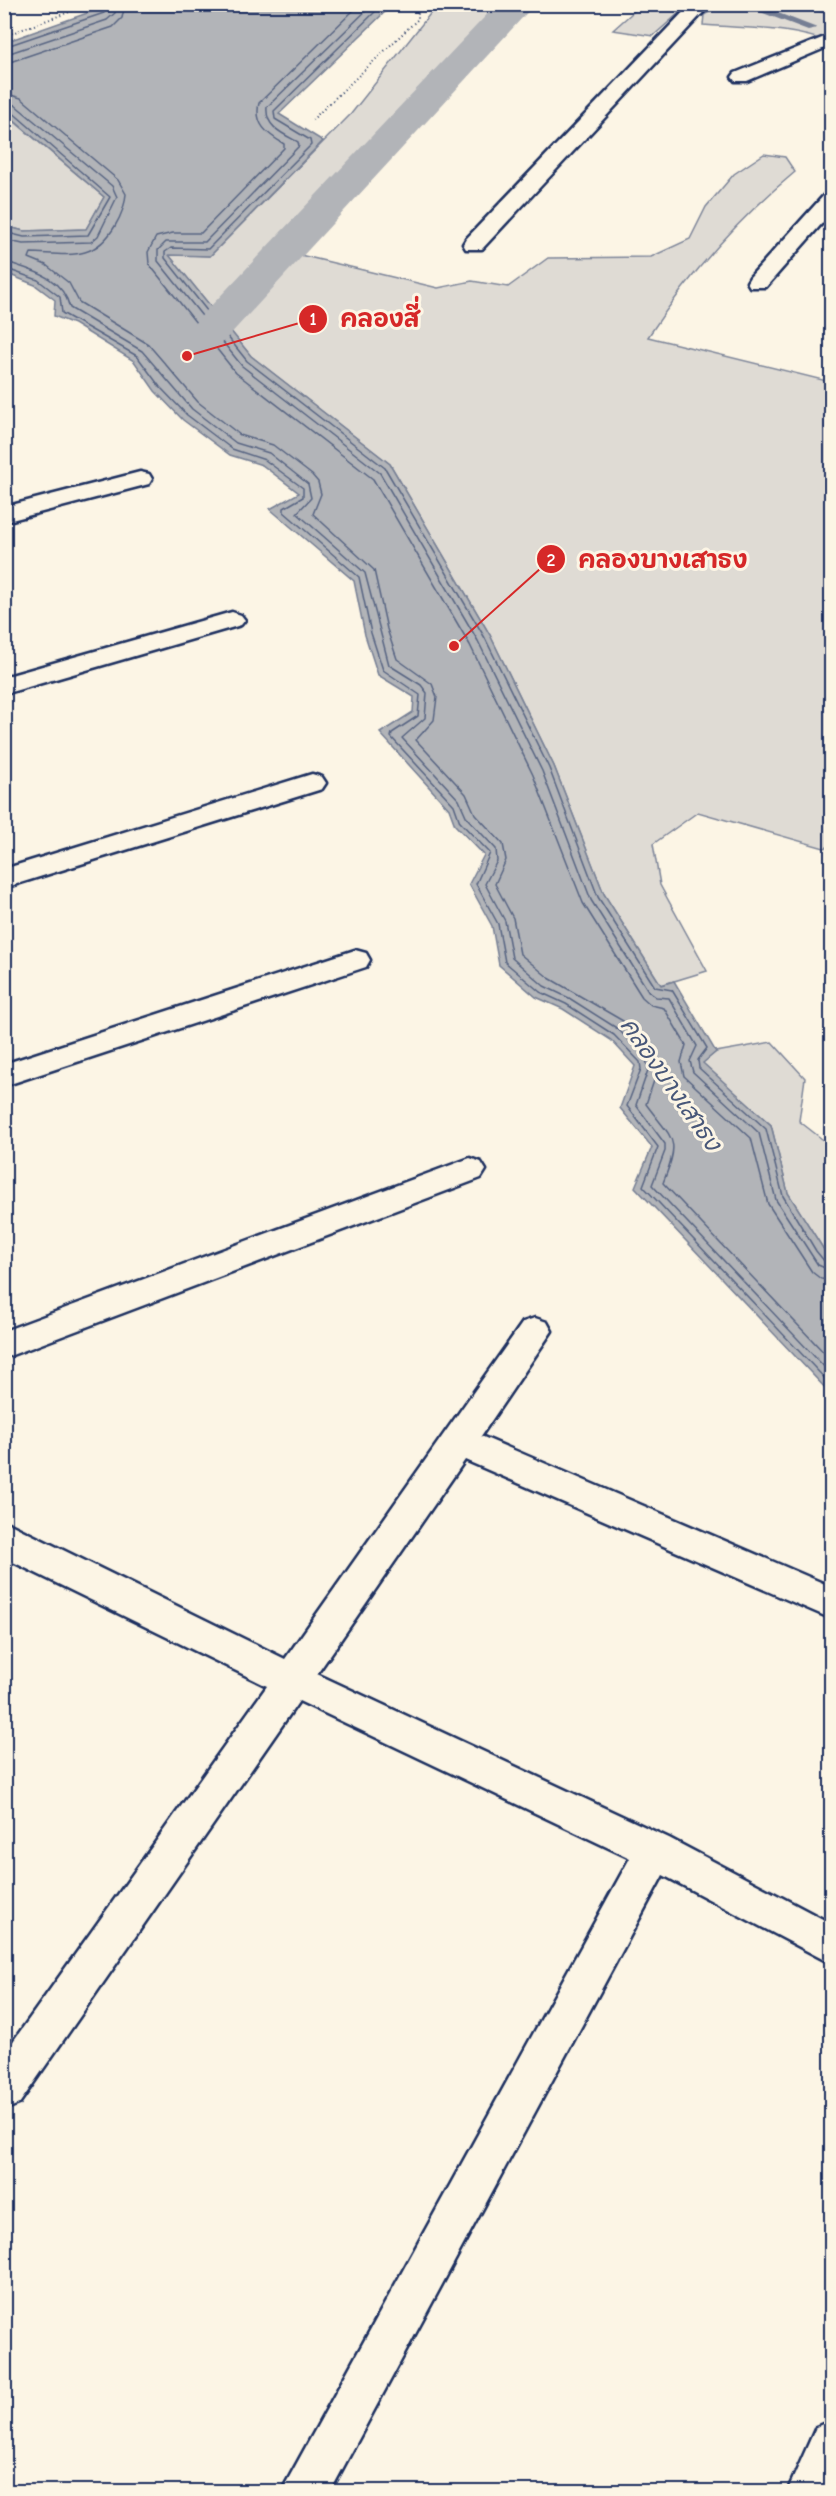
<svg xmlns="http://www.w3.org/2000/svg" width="836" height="2496" font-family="'Comic Neue','Playpen Sans Thai',sans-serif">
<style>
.green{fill:#dfdbd4;stroke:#7d8599;stroke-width:1.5}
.water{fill:#b2b4b8;stroke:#767f94;stroke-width:1.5}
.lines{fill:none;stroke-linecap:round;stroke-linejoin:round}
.shore{stroke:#576482;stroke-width:1.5}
.stream{fill:#767f94;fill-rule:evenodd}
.canal{fill:#b2b4b8;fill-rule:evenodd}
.service-casing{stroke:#1b2f5e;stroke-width:5}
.minor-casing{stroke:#1b2f5e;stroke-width:5}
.path{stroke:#1b2f5e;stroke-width:2;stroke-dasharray:1 3;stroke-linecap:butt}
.service{fill:#fcf5e5;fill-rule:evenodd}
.minor{fill:#fcf5e5;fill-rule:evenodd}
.labels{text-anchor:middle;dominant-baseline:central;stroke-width:6;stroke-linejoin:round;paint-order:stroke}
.water-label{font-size:24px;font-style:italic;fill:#485779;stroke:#fcf5e5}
.leader{fill:none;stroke:#d62828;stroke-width:2}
.callout-dot{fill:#d62828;stroke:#fcf5e5;stroke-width:2}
.mark-label{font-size:18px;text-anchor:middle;font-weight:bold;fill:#fff}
.callout-label{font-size:24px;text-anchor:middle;font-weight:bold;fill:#d62828;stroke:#fcf5e5;stroke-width:6;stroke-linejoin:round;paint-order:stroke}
</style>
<rect width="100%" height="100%" fill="#fcf5e5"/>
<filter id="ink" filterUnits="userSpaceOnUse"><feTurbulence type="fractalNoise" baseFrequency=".0167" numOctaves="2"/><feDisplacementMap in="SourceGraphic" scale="12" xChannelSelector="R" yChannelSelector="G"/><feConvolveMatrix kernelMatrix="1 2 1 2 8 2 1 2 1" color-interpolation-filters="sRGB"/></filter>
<g filter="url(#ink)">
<g class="green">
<path d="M437,5H531L500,34L296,254L438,288L472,281L508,287L548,258L651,257L690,239L706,207L734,174L764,154L785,157L795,172C737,220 689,275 648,337L831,382V846L824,848L698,812L653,844L660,885L707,971L661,985L604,894L554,766L490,635L390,464L251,356L168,254L210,256L351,114Z"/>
<path d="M641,5V4L688,5L653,36L613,30Z"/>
<path d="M721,5H800L831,15V43C788,26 748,29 703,25L704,15Z"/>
<path d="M4,113L104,197L86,229L24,231L5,226Z"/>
<path d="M772,1042L805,1078L799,1121L831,1146V1261L788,1193L771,1125L702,1063L716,1052Z"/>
</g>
<path class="water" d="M386,4L390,7L279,114L323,141L210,256L169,255L251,356L390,464L490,635L554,766L604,894L661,985L674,981L716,1052L703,1063L771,1125L788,1193L831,1261V1394L635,1187L652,1147L620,1108L635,1066L611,1040L563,1009L536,997L499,965L492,926L469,884L484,855L455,825L449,809L380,733L413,712L414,697L378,675L365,635L354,581L270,509L299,493L262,465L230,455L183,420L155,391L134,361L74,324L54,316L55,300L35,285L5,273V226L24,231L86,229L104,197L5,113V42L110,5Z"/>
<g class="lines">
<g class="shore">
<path d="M360,4L259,103C254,124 267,134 284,144V148L201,233H173L156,237L148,252L149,264L236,373L373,479L470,645L533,775L583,903L642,997L651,1005L664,1008L686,1045L681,1062L684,1076L751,1138L768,1204L812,1272L821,1279L832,1280"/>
<path d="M373,4L267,107C265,127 283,134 298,142L299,146L205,242H166L158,250V261L242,366L380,473L478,641L542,771L591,900L649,992L656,997L669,998L697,1046L690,1061L693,1072L759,1133L776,1200L818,1265L832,1271"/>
<path d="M383,4L274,111L275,119L310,140L311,145L208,249L171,248L165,252V258L247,361L385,468L485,638L549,768L598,897L655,987L672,990L707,1048L698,1060L699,1068L766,1129L783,1196L816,1251L825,1262L832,1264"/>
<path d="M4,47L104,13L109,4"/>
<path d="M4,55L107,20L115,13L116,4"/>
<path d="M4,64L113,27L122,18L125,4"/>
<path d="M4,93L21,98L118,180L126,194C125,206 121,216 115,226C94,262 68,254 31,253L29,258L46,265L69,283L79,302L148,344L198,402L240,435L273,445L312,475L318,482L321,494L313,514L374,570L387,629L397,659L432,684L437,697L434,720L416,740L466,794L475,814L503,844L506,860L495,884L513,918L520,954L549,978L623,1021L653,1053L658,1069L646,1104C674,1142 681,1137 663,1183L832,1361"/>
<path d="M4,102L15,105L112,186L117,197L98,236L91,242L23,244L4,240"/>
<path d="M4,109L11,111L110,197L88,235L24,237L4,232"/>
<path d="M4,261C33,271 62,276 70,308L142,351L192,409L236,443L269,453L308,484L311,498L297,513L365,573L389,665L421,685L427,693L425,718L402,738L459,800L467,818L496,849L497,861L485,884L505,921L512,958L544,986L569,998L618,1029L646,1058L648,1070L636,1105L665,1144V1151L652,1185L832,1375"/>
<path d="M4,268L38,280L60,297L62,313L137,356L160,387L187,415L232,449L265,460L303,488V497L284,508V512L359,577L371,633L383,670L420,695L418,716L392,733L391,737L454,805L460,822L490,853L476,884L498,924L505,962L540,992L566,1004L614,1035L640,1062L641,1069L627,1106L658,1147L643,1186L832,1386"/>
</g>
<path class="stream" d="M739,4H755L817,28L808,30Z"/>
<path class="canal" d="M497,4H535L202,365L187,369L172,365L165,356L172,347Z"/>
<defs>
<path id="service" d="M832,34V45L747,81H735L732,77L735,73Z"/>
<g id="minor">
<path d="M691,4H711L482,249H466L463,244L466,239Z"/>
<path d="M832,192V212L766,287H750L747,282L750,277L825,194Z"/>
<path d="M140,472L149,474L152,479L149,484L4,522V507Z"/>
<path d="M232,612L241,615L245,620L241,625L4,694V677Z"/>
<path d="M312,774L322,777L326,783L322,789L4,888V869Z"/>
<path d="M355,950L366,953L370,960L366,967L4,1086V1064Z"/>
<path d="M470,1158L481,1162L486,1170L481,1178L4,1358V1331Z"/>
<path d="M535,1318L547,1322L552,1331L481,1436L832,1587V1619L465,1460L317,1674L669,1838L832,1924V1964L663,1875L330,2492H281L630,1858L299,1701L19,2104L4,2110V2054L267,1686L13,1562L4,1556V1521L285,1659L523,1322Z"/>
<path d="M832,2420V2492H787L816,2427Z"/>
</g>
</defs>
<use href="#service" class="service-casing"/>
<use href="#minor" class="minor-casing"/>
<g class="path">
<path d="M4,36L91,4"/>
<path d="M312,120L418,19V4"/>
</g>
<use href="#service" class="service"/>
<use href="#minor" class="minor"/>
</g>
</g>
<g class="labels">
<g class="water-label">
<text transform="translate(671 1084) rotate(55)">คลองบางเสาธง</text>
</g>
</g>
<path class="leader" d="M187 356L313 319M454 646L551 559"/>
<g class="callout-dot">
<circle cx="187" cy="356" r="6"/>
<circle cx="454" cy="646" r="6"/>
<circle cx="313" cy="319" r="15"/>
<circle cx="551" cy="559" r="15"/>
</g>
<g class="mark-label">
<text x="313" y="325">1</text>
<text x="551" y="566">2</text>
</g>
<g class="callout-label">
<text x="380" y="327">คลองสี่</text>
<text x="663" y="568">คลองบางเสาธง</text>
</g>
<rect width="836" height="2496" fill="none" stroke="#fcf5e5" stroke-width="24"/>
<rect x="12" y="12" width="812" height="2472" fill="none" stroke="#1b2f5e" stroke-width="2" filter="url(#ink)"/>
</svg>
